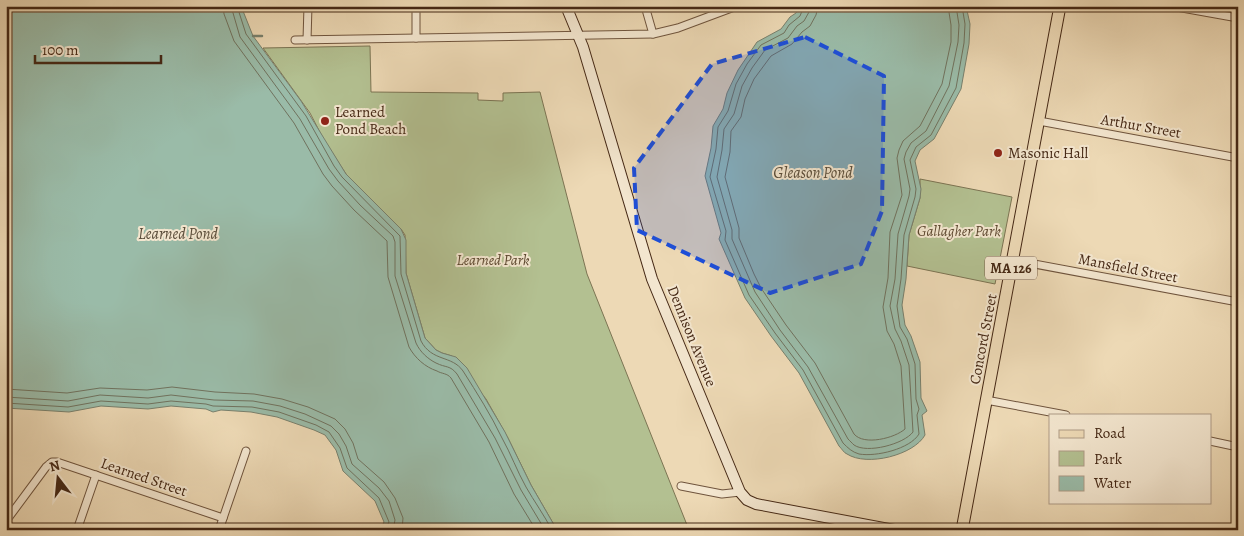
<svg xmlns="http://www.w3.org/2000/svg" width="1244" height="536" font-family="Alegreya,serif">
<style>
.green{fill:#b3c091;stroke:#7c7453}
.water{fill:#9abba8;stroke:#78806d}
.lines{fill:none;stroke-linecap:round;stroke-linejoin:round}
.shore{stroke:#70725e;stroke-width:1}
.stream{stroke:#78806d;stroke-width:2.5}
.street-casing{stroke:#6f543d;stroke-width:9}
.secondary-casing{stroke:#452815;stroke-width:12}
.primary-casing{stroke:#452815;stroke-width:13}
.street{stroke:#f3e6cf;stroke-width:7}
.secondary{stroke:#f3e6cf;stroke-width:10}
.primary{stroke:#edd9b5;stroke-width:11}
.marked{fill:#1d4ed8;fill-opacity:0.2;stroke:#1d4ed8;stroke-width:4;stroke-dasharray:10 6;stroke-linejoin:round}
.poi-dot{fill:#8f2418;stroke:#f3e6cf;stroke-width:2}
.labels{text-anchor:middle;dominant-baseline:central;stroke-width:4;stroke-linejoin:round;paint-order:stroke}
.shield{fill:#f3e6cf;stroke:#79614d;stroke-width:1}
.shield-label{font-size:14px;font-weight:bold;fill:#452815}
.poi-label{font-size:15px;fill:#452815;stroke:#f3e6cf;text-anchor:start}
.street-label{font-size:15px;fill:#452815;stroke:#f3e6cf}
.park-label{font-size:15px;font-style:italic;fill:#5b462e;stroke:#f3e6cf}
.water-label{font-size:16px;font-style:italic;fill:#5a4d3a;stroke:#f3e6cf}
</style>
<rect width="100%" height="100%" fill="#edd9b5"/>
<filter id="stains"><feTurbulence type="fractalNoise" baseFrequency=".004" numOctaves="4"/><feColorMatrix values="0 0 0 0 .2 0 0 0 0 .09 0 0 0 0 .02 0 0 0 .5 -.17"/></filter>
<radialGradient id="worn" r=".72"><stop offset=".6" stop-color="#630" stop-opacity="0"/><stop offset="1" stop-color="#630" stop-opacity=".3"/></radialGradient>
<g class="green">
<path d="M370,46L371,92L478,93V100L503,101V93L540,92L587,274L689,530H557L531,485L508,438L486,399L452,356L442,353L436,350L425,338L406,273L405,235L401,229L346,174L324,140L310,113L263,48Z"/>
<path d="M920,179L1012,197L995,284L907,266L909,235L920,198Z"/>
</g>
<g class="water">
<path d="M6,6H241L253,36L301,101L346,174L401,229L406,240V273L425,338L436,350L442,353L456,357L467,368L505,432L531,485L557,530H380L384,522L375,501L343,471L336,450L325,435L314,430L277,417L251,412L221,410L213,412L206,409L171,406L148,409L101,406L69,412L6,408Z"/>
<path d="M800,6H966L970,24L969,44L961,89L934,139L920,150L915,161L921,189L920,198L909,235L906,279L902,305L905,325L911,336L920,362L921,398L927,411L922,415L925,435C914,455 867,467 847,454C844,453 842,449 839,446L799,373L771,336L745,298L719,239L721,233L705,176L711,148L713,126L723,109L727,93L738,70L757,42L781,29L790,17L796,13Z"/>
</g>
<g class="lines">
<g class="shore">
<path d="M223,6L224,14L234,41L294,123L323,174L332,186L354,210L387,241L388,277L409,347C415,358 425,367 437,371C442,374 447,373 451,378L489,442L514,494L536,530"/>
<path d="M231,6L240,37L300,119L329,169L338,181L360,205L393,236L395,242V276L416,343C420,352 428,359 436,363C446,368 450,365 457,374L495,438L521,490L545,530"/>
<path d="M237,6L246,34L306,116L334,166L342,177L400,236L401,274L421,341C432,362 452,355 463,371C477,393 491,415 502,438C511,454 517,471 526,487C534,501 544,515 552,530"/>
<path d="M804,6L800,16L789,25L784,33L761,45L747,64L736,84L728,111L718,127L716,149L710,177L726,231L725,240L749,295L775,333L803,370L843,443C848,448 852,452 859,454C876,457 910,449 919,434L917,415L919,409L916,399L915,364L907,339L900,327L897,306L901,279L904,235L915,197L916,189L910,160L916,147L931,135L956,88L964,43L965,24L962,6"/>
<path d="M810,6L809,12L804,21L797,26L788,38L765,50L752,68L742,86L734,114L724,129L722,150L717,177L732,230V239L755,292L780,330L808,367L848,439C849,440 853,444 854,445C867,454 904,444 913,432L909,365L901,341L895,329L890,306L895,279L898,234L909,196L910,189L904,159L906,152L911,143L926,131L949,86L958,42L959,25L956,6"/>
<path d="M818,6L816,15L810,26L802,32L792,44L771,56L754,79L745,99L741,117L731,131L730,152L725,177L739,228V238L754,274L761,288L786,325L815,363L854,434C864,446 895,438 905,429L901,366L894,344L887,331L883,307L888,278L890,232L902,195L897,158L899,150L903,141L920,126L942,84L951,42V25L948,6"/>
<path d="M6,389L67,393L100,388L147,390L172,387L215,392L254,394L282,399L308,407L335,419L345,429L353,443L358,459L384,482L395,498L403,518L402,530"/>
<path d="M6,397L68,401L100,395L148,398L171,395L214,400L253,401L280,406L305,414L331,426L339,434L346,446L352,464L379,488L389,501L395,520L393,530"/>
<path d="M6,403L68,407L101,401L148,404L171,401L206,404L213,406L252,407L279,412L316,425L329,432L340,448L347,468L379,498L389,522L385,530"/>
</g>
<path class="stream" d="M253,36H262"/>
<defs>
<g id="street">
<path d="M645,6L653,34"/>
<path d="M1171,6L1238,18"/>
<path d="M416,38V6"/>
<path d="M295,40L653,34L678,28L737,6"/>
<path d="M307,40L308,6"/>
<path d="M1039,121L1238,158"/>
<path d="M1013,260L1238,302"/>
<path d="M986,400L1066,415"/>
<path d="M1210,441L1238,447"/>
<path d="M681,486L722,494L740,492"/>
<path d="M6,521L46,467L52,462H57L223,518"/>
<path d="M77,530L96,475"/>
<path d="M219,530L246,451"/>
</g>
<path id="secondary" d="M566,6L583,47L652,279L740,492L747,500L756,504L894,530"/>
<path id="primary" d="M962,530L1060,6"/>
</defs>
<use href="#street" class="street-casing"/>
<use href="#secondary" class="secondary-casing"/>
<use href="#primary" class="primary-casing"/>
<use href="#street" class="street"/>
<use href="#secondary" class="secondary"/>
<use href="#primary" class="primary"/>
</g>
<path class="marked" d="M805,37L884,76L882,211L861,264L770,293L637,230L634,168L712,64Z"/>
<g class="poi-dot">
<circle cx="325" cy="121" r="5"/>
<circle cx="998" cy="153" r="5"/>
</g>
<g class="labels">
<rect class="shield" x="985" y="256.5" width="52" height="23" rx="4"/>
<g class="shield-label">
<text x="1011" y="268">MA 126</text>
</g>
<g class="poi-label">
<text x="335" y="112">Learned<tspan x="335" dy="17">Pond Beach</tspan></text>
<text x="1008" y="153">Masonic Hall</text>
</g>
<g class="street-label">
<text transform="translate(1141 126) rotate(10)">Arthur Street</text>
<text transform="translate(1128 268) rotate(11)">Mansfield Street</text>
<text transform="translate(692 336) rotate(68)">Dennison Avenue</text>
<text transform="translate(983 339) rotate(-79)">Concord Street</text>
<text transform="translate(144 477) rotate(19)">Learned Street</text>
</g>
<g class="park-label">
<text x="959" y="231">Gallagher Park</text>
<text x="493" y="260">Learned Park</text>
</g>
<g class="water-label">
<text x="813" y="173">Gleason Pond</text>
<text x="178" y="234">Learned Pond</text>
</g>
</g>
<rect width="1244" height="536" fill="none" stroke="#edd9b5" stroke-width="25"/>
<rect x="8" y="8" width="1229" height="521" fill="none" stroke="#452815" stroke-width="2.5"/>
<rect x="12" y="12" width="1219" height="511" fill="none" stroke="#452815"/>
<rect x="1049" y="414" width="162" height="90" fill="#f3e6cf" stroke="#ad9a85"/>
<rect x="1059" y="430" width="25" height="8" fill="#edd9b5" stroke="#ad9a85"/>
<text x="1094" y="438" font-size="15" fill="#452815">Road</text>
<rect x="1059" y="451" width="25" height="15" fill="#b3c091" stroke="#ad9a85"/>
<text x="1094" y="464" font-size="15" fill="#452815">Park</text>
<rect x="1059" y="476" width="25" height="15" fill="#9abba8" stroke="#ad9a85"/>
<text x="1094" y="488" font-size="15" fill="#452815">Water</text>
<g transform="translate(58 478) rotate(344)" stroke="#f3e6cf" stroke-width="4" paint-order="stroke">
<path d="M0-4L9 19L0 12L-9 19Z" fill="#452815"/>
<text y="-8" font-size="14" font-weight="bold" text-anchor="middle" fill="#452815">N</text>
</g>
<path d="M35 55v8h126v-8" fill="none" stroke="#452815" stroke-width="2.5"/>
<text x="42" y="55" font-size="15" fill="#452815" stroke="#f3e6cf" stroke-width="4" paint-order="stroke">100 m</text>
<rect width="100%" height="100%" filter="url(#stains)"/>
<rect width="100%" height="100%" fill="url(#worn)"/>
</svg>
